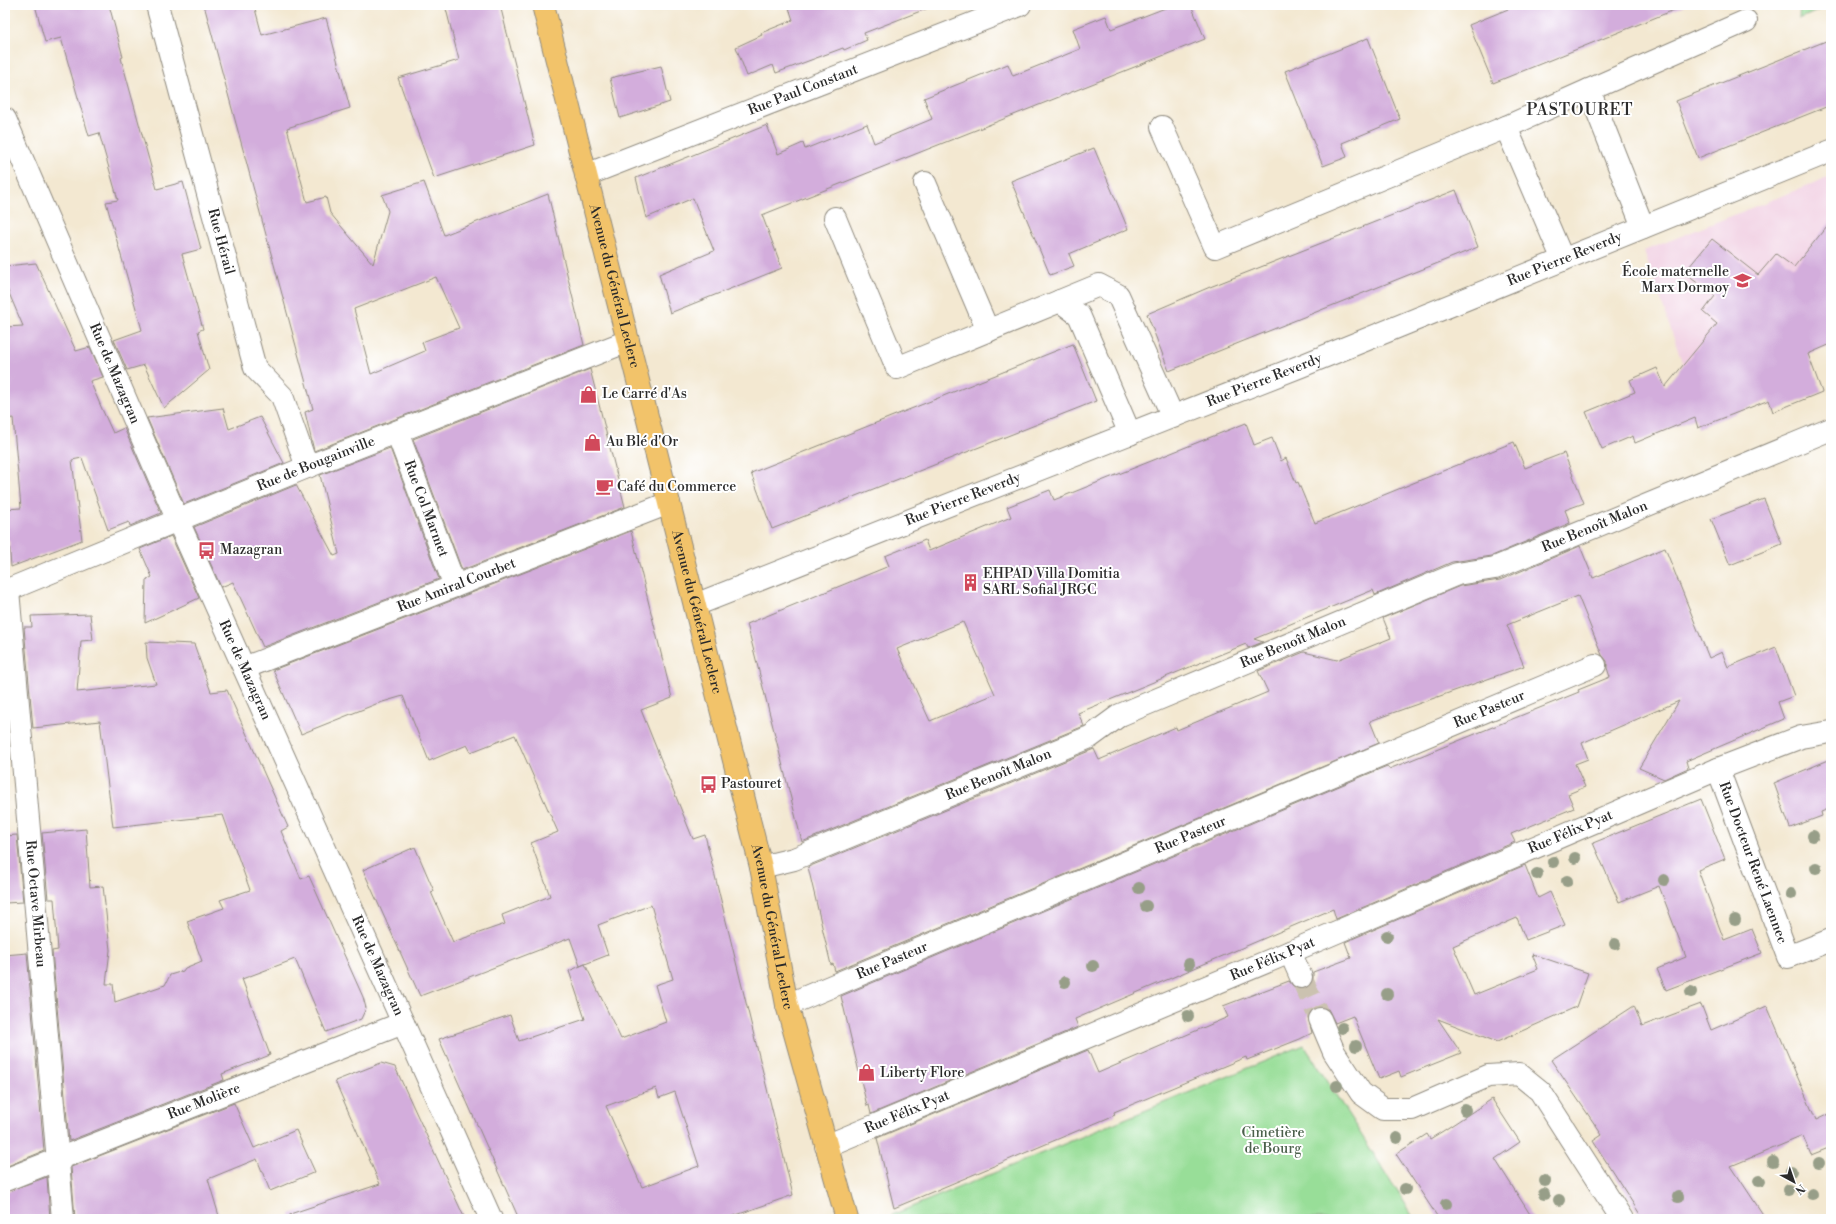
<svg xmlns="http://www.w3.org/2000/svg" width="1836" height="1224" font-family="'Libre Bodoni',serif">
<style>
.built{fill:#f1d0e3}
.green{fill:#98de98;stroke:#628462}
.building{fill:#d3addc;fill-rule:evenodd}
.lines{fill:none;stroke-linecap:round;stroke-linejoin:round}
.minor-tunnel{stroke:#cbc2b0;stroke-width:22;stroke-dasharray:22 11;stroke-linecap:butt}
.minor-casing{stroke:#8f8a7e;stroke-width:24}
.major-casing{stroke:#8f8a7e;stroke-width:24}
.minor{stroke:#fff;stroke-width:22}
.major{stroke:#f2c36a;stroke-width:22}
.tree{fill:#979e88}
.labels{text-anchor:middle;dominant-baseline:central;stroke-width:4;stroke-linejoin:round;paint-order:stroke}
.street-label{font-size:14px;fill:#2b2b2b;stroke:#fff}
.poi-label{font-size:14px;fill:#2b2b2b;stroke:#fff;text-anchor:start}
.park-label{font-size:14px;fill:#4c614c;stroke:#fff}
.quarter-label{font-size:16px;letter-spacing:1px;fill:#2b2b2b;stroke:#fff}
</style>
<rect width="100%" height="100%" fill="#fff"/>
<filter id="ink" filterUnits="userSpaceOnUse"><feTurbulence type="fractalNoise" baseFrequency=".025" numOctaves="2"/><feDisplacementMap in="SourceGraphic" scale="8" xChannelSelector="R" yChannelSelector="G"/><feConvolveMatrix kernelMatrix="1 2 1 2 8 2 1 2 1" color-interpolation-filters="sRGB"/></filter>
<filter id="wash" filterUnits="userSpaceOnUse"><feTurbulence type="fractalNoise" baseFrequency=".012" numOctaves="4" result="noise"/><feDisplacementMap in="SourceGraphic" scale="16" xChannelSelector="R" yChannelSelector="G"/><feGaussianBlur stdDeviation="0.9" result="paint"/><feColorMatrix in="noise" values="0 0 0 0 0 0 0 0 0 0 0 0 0 0 0 0 0 1.4 0 .05"/><feComposite in="paint" operator="in"/></filter>
<g filter="url(#wash)">
<rect width="100%" height="100%" fill="#f3e8d1"/>
<path class="built" d="M1831,176V310L1684,368L1644,251Z"/>
<g class="green">
<path d="M1800,5H1831L1799,19Z"/>
<path d="M1304,1045L1415,1219H893L892,1215Z"/>
</g>
<g id="blocks">
<g class="building">
<path d="M35,5H109L123,57L121,58L157,189L183,182L201,249L182,254L203,329L198,331L209,370L164,408L144,365L127,370L114,340L142,330L106,202L118,200L99,133L89,136L61,38L45,42Z"/>
<path d="M204,5H254L262,35L326,18L350,108L287,128L307,202L326,197L330,213L373,264L388,211L382,195L424,182L444,235L548,194L584,345L314,451L305,412L313,409ZM436,277L459,328L422,342L425,351L371,374L354,309Z"/>
<path d="M445,5H500L535,145L434,178L398,78L459,60Z"/>
<path d="M788,5H931V7L864,33L867,40L844,50L843,48L776,73L773,65L747,76L736,47L762,35L761,33L793,20Z"/>
<path d="M1173,5H1191L1205,39L762,215L782,268L670,313L659,274L714,251L693,198L646,218L636,178L767,125L778,154L803,143L805,149L867,124L874,143L932,119L924,98L1008,64L1013,76L1080,49L1073,29L1106,16L1111,29Z"/>
<path d="M1518,5H1683L1684,6L1493,83L1469,25Z"/>
<path d="M1368,38L1400,119L1342,143L1347,157L1323,166L1285,71Z"/>
<path d="M1831,39V105L1698,158L1676,101Z"/>
<path d="M661,66L670,102L620,118L610,78Z"/>
<path d="M1094,148L1128,229L1069,254L1074,266L1050,275L1011,181Z"/>
<path d="M1456,190L1478,247L1169,371L1147,314L1210,287Z"/>
<path d="M1831,221V344L1808,354L1822,392L1773,412L1769,400L1698,428L1695,418L1635,443L1633,436L1602,449L1586,412L1635,392L1630,380L1657,368L1665,387L1717,324L1703,312L1715,296L1684,273L1712,239L1758,275L1776,254L1794,267Z"/>
<path d="M36,263L76,351L90,347L103,377L90,381L102,409L113,433L124,428L161,513L130,526L129,522L108,530L82,458L72,460L82,540L11,567L9,540L5,541V509L21,508L13,418L5,419V327L23,326L5,284V266Z"/>
<path d="M1073,344L1096,401L772,529L751,473Z"/>
<path d="M590,369L625,507L462,570L413,439Z"/>
<path d="M223,408L229,429L260,417L284,463L184,504L147,418Z"/>
<path d="M1246,423L1254,445L1272,438L1281,461L1286,458L1296,483L1298,482L1315,523L1514,442L1525,468L1564,453L1584,503L1565,510L1570,523L1492,556L1452,562L1375,595L1373,590L1254,639L1263,642L1248,648L1246,644L1078,713L1084,726L802,842L747,624L889,566L885,556L925,540L929,551L1011,517L1007,507L1050,490L1054,500ZM963,622L995,694L930,721L897,649Z"/>
<path d="M390,448L439,579L263,647L233,582L221,587L194,527L296,485L334,556L339,554L320,475Z"/>
<path d="M1764,499L1782,544L1730,565L1711,519Z"/>
<path d="M631,531L672,698L641,710L693,839L705,835L793,1195L725,1219H519L439,1039L510,1015L519,1041L585,1019L569,971L585,964L621,1039L666,1022L655,985L673,979L651,905L598,925L608,955L580,966L570,938L420,996L363,870L415,847L434,891L431,892L453,942L505,924L502,915L550,896L531,843L558,832L515,735L471,752L467,745L429,761L403,696L376,704L301,734L273,670ZM656,1088L659,1098L675,1092L699,1166L642,1187L606,1106Z"/>
<path d="M171,536L199,598L145,623L146,580L152,577L140,549Z"/>
<path d="M1580,546L1593,578L1665,548L1709,658L1722,652L1728,667L1776,647L1794,696L1778,702L1784,719L1686,761L1688,768L1664,779L1639,768L1679,701L1582,743L1588,759L1575,764L1585,787L1568,794L1574,808L1511,834L1515,842L1336,919L1333,909L1075,1019L1078,1027L871,1114L869,1105L867,1106L841,996L1387,766L1389,769L1579,692L1578,690L1610,677L1607,668V661L1602,655L1578,596L1507,625L1524,666L1370,721L1379,743L835,971L833,964L831,965L808,867L1094,749L1099,760L1176,727L1177,730L1268,692L1258,671L1304,652L1337,660L1391,638L1383,618L1460,586L1500,580Z"/>
<path d="M90,614L93,640L81,641L77,692L156,684L147,658L146,642L194,644L211,692L227,690L288,827L281,831L301,879L309,876L363,997L366,1008L361,1019L326,1032L295,959L242,979L270,1055L222,1074L224,1080L69,1141L52,951L58,950L54,899H48L42,833L86,829L90,887L103,886L110,950L106,984H113L115,1002L165,985L170,975L183,971L185,968L202,961L187,921L224,908L220,900L250,890L223,815L113,827L100,721L33,728L24,627H32L31,616Z"/>
<path d="M1831,759V808L1821,812L1822,816L1790,828L1774,783Z"/>
<path d="M1701,799L1725,859L1698,870L1724,940L1752,929L1762,953L1666,990L1657,969L1686,957L1659,886L1619,902L1593,843Z"/>
<path d="M17,835L23,902L5,903V836Z"/>
<path d="M1525,865L1538,898L1550,892L1565,925L1526,940L1517,918L1453,946L1474,995L1538,969L1532,954L1588,973L1576,1007L1497,1042L1438,1019L1461,1053L1401,1077L1399,1071L1379,1079L1353,1016L1335,1023L1328,1009L1322,1007H1316L1310,1011L1308,1017L1312,1033L1300,1039L1247,1060L1246,1057L1114,1112L1115,1115L894,1208L877,1138L1088,1050L1098,1073L1228,1017L1223,1006L1289,981L1294,987L1300,989H1306L1311,984L1313,978V972L1351,958L1345,942Z"/>
<path d="M27,953L44,1151L5,1167V955Z"/>
<path d="M1701,1004L1711,1030L1767,1006L1816,1120L1831,1113V1147L1811,1155L1803,1136L1731,1166L1766,1219H1643L1593,1141L1602,1135L1551,1060L1634,1006L1642,1026Z"/>
<path d="M381,1063L395,1067L465,1219H291L290,1214L380,1184L335,1081Z"/>
<path d="M1492,1099L1520,1142L1495,1159L1533,1219H1439L1396,1154L1427,1134L1430,1139L1443,1131Z"/>
<path d="M234,1103L254,1148L296,1130L315,1172L270,1191L257,1159L208,1179L219,1216L174,1219H75L71,1167Z"/>
<path d="M47,1177L50,1219H5V1192Z"/>
</g>
</g>
</g>
<g filter="url(#ink)">
<use href="#blocks" fill-opacity="0" stroke="#8f8a7e" stroke-width="1"/>
<g class="lines">
<path class="minor-tunnel" d="M1301,977L1320,1019"/>
<defs>
<g id="minor">
<path id="s1" d="M157,5L255,368L282,396L307,467"/>
<path d="M1589,90L1746,21"/>
<path id="s2" d="M5,119L178,521L491,1219"/>
<path d="M1162,127L1215,247L1506,127"/>
<path id="s3" d="M586,175L1020,5"/>
<path d="M925,183L988,331"/>
<path d="M835,218L897,368L1099,285L1118,295L1173,417"/>
<path d="M1563,260L1506,127L1589,90L1643,227"/>
<path d="M1060,301L1079,315L1130,434"/>
<path id="s4" d="M397,432L455,586"/>
<path id="s5" d="M8,590L63,1219"/>
<path id="s6" d="M5,591L307,467L628,341"/>
<path id="s7" d="M695,605L1301,366L1831,151"/>
<path id="s8" d="M244,668L669,503"/>
<path id="s9" d="M1718,769L1788,957L1831,940"/>
<path id="s10" d="M761,867L794,859L1090,737L1120,715L1457,574L1495,568L1831,429"/>
<path d="M1290,952L1301,977"/>
<path id="s11" d="M787,1005L1595,665"/>
<path d="M1320,1019L1334,1052L1361,1093L1383,1109H1412L1488,1076L1519,1074L1540,1091L1622,1219"/>
<path id="s12" d="M826,1146L1290,952L1718,769L1801,737L1831,732"/>
<path id="s13" d="M5,1180L403,1023"/>
</g>
<g id="major">
<path id="s14" d="M543,5L761,867L787,1005L847,1219"/>
</g>
</defs>
<use href="#minor" class="minor-casing"/>
<use href="#major" class="major-casing"/>
<use href="#minor" class="minor"/>
<use href="#major" class="major"/>
</g>
<g class="tree">
<circle cx="1813" cy="836" r="6"/>
<circle cx="1575" cy="858" r="6"/>
<circle cx="1553" cy="862" r="6"/>
<circle cx="1816" cy="868" r="6"/>
<circle cx="1537" cy="874" r="6"/>
<circle cx="1664" cy="880" r="6"/>
<circle cx="1567" cy="881" r="6"/>
<circle cx="1139" cy="888" r="6"/>
<circle cx="1791" cy="894" r="6"/>
<circle cx="1146" cy="906" r="6"/>
<circle cx="1735" cy="920" r="6"/>
<circle cx="1387" cy="936" r="6"/>
<circle cx="1615" cy="944" r="6"/>
<circle cx="1189" cy="964" r="6"/>
<circle cx="1093" cy="966" r="6"/>
<circle cx="1065" cy="982" r="6"/>
<circle cx="1691" cy="992" r="6"/>
<circle cx="1387" cy="994" r="6"/>
<circle cx="1188" cy="1016" r="6"/>
<circle cx="1342" cy="1028" r="6"/>
<circle cx="1356" cy="1046" r="6"/>
<circle cx="1337" cy="1086" r="6"/>
<circle cx="1465" cy="1110" r="6"/>
<circle cx="1397" cy="1138" r="6"/>
<circle cx="1773" cy="1162" r="6"/>
<circle cx="1819" cy="1163" r="6"/>
<circle cx="1791" cy="1171" r="6"/>
<circle cx="1545" cy="1181" r="6"/>
<circle cx="1759" cy="1181" r="6"/>
<circle cx="1405" cy="1189" r="6"/>
<circle cx="1788" cy="1190" r="6"/>
<circle cx="1544" cy="1194" r="6"/>
<circle cx="1812" cy="1194" r="6"/>
<circle cx="1678" cy="1197" r="6"/>
<circle cx="1559" cy="1200" r="6"/>
<circle cx="1446" cy="1204" r="6"/>
</g>
</g>
<defs>
<symbol id="school-bare" viewBox="-9 -9 18 18"><path d="M0-5L7-2L0 1L-7-2ZM-4 1L0 2.5L4 1V4Q0 6-4 4Z" fill="#d1495b" stroke="#fff" stroke-width="2.5" paint-order="stroke"/></symbol>
<symbol id="shop-bare" viewBox="-9 -9 18 18"><path d="M-5-2.5h2.3a2.7 3.5 0 0 1 5.4 0H5L5.5 6h-11ZM-1.5-2.5h3a1.5 2.3 0 0 0-3 0Z" fill="#d1495b" stroke="#fff" stroke-width="2.5" paint-order="stroke"/></symbol>
<symbol id="cafe-bare" viewBox="-9 -9 18 18"><path d="M-5.5-4.5H6V0H3Q3 3.5 0 3.5H-2.5Q-5.5 3.5-5.5 0ZM3-3.2v2h1.7v-2ZM-6 4.5H4V6H-6Z" fill="#d1495b" stroke="#fff" stroke-width="2.5" paint-order="stroke"/></symbol>
<symbol id="bus-bare" viewBox="-9 -9 18 18"><path d="M-5-6H5V4H4V6H2V4H-2V6H-4V4H-5ZM-3.5-4V0h7V-4ZM-3.5 1.2v1.5H-2V1.2ZM2 1.2v1.5H3.5V1.2Z" fill="#d1495b" stroke="#fff" stroke-width="2.5" paint-order="stroke"/></symbol>
<symbol id="building-bare" viewBox="-9 -9 18 18"><path d="M-4-6H4V6H1V3H-1V6H-4ZM-2.5-4.3h1.7v1.8h-1.7ZM.8-4.3h1.7v1.8H.8ZM-2.5-1h1.7V.8h-1.7ZM.8-1h1.7V.8H.8Z" fill="#d1495b" stroke="#fff" stroke-width="2.5" paint-order="stroke"/></symbol>
</defs>
<g fill-rule="evenodd">
<use href="#school-bare" x="1730" y="268" width="25" height="25"/>
<use href="#shop-bare" x="576" y="382" width="25" height="25"/>
<use href="#shop-bare" x="580" y="430" width="25" height="25"/>
<use href="#cafe-bare" x="592" y="474" width="25" height="25"/>
<use href="#bus-bare" x="194" y="538" width="25" height="25"/>
<use href="#building-bare" x="958" y="570" width="25" height="25"/>
<use href="#bus-bare" x="696" y="772" width="25" height="25"/>
<use href="#shop-bare" x="854" y="1060" width="25" height="25"/>
</g>
<g class="labels">
<g class="street-label">
<text stroke="none"><textPath href="#s3" startOffset="233">Rue Paul Constant</textPath></text>
<text stroke="none"><textPath href="#s1" startOffset="245">Rue Hérail</textPath></text>
<text stroke="none"><textPath href="#s7" startOffset="936">Rue Pierre Reverdy</textPath></text>
<text stroke="none"><textPath href="#s14" startOffset="290">Avenue du Général Leclerc</textPath></text>
<text stroke="none"><textPath href="#s2" startOffset="277">Rue de Mazagran</textPath></text>
<text stroke="none"><textPath href="#s7" startOffset="612">Rue Pierre Reverdy</textPath></text>
<text stroke="none"><textPath href="#s6" startOffset="336">Rue de Bougainville</textPath></text>
<text stroke="none"><textPath href="#s7" startOffset="288">Rue Pierre Reverdy</textPath></text>
<text stroke="none"><textPath href="#s4" startOffset="82">Rue Col Marmet</textPath></text>
<text stroke="none"><textPath href="#s10" startOffset="903">Rue Benoît Malon</textPath></text>
<text stroke="none"><textPath href="#s8" startOffset="228">Rue Amiral Courbet</textPath></text>
<text stroke="none"><textPath href="#s14" startOffset="626">Avenue du Général Leclerc</textPath></text>
<text stroke="none"><textPath href="#s10" startOffset="579">Rue Benoît Malon</textPath></text>
<text stroke="none"><textPath href="#s2" startOffset="601">Rue de Mazagran</textPath></text>
<text stroke="none"><textPath href="#s11" startOffset="762">Rue Pasteur</textPath></text>
<text stroke="none"><textPath href="#s10" startOffset="255">Rue Benoît Malon</textPath></text>
<text stroke="none"><textPath href="#s12" startOffset="808">Rue Félix Pyat</textPath></text>
<text stroke="none"><textPath href="#s11" startOffset="438">Rue Pasteur</textPath></text>
<text stroke="none"><textPath href="#s9" startOffset="100">Rue Docteur René Laennec</textPath></text>
<text stroke="none"><textPath href="#s5" startOffset="315">Rue Octave Mirbeau</textPath></text>
<text stroke="none"><textPath href="#s14" startOffset="950">Avenue du Général Leclerc</textPath></text>
<text stroke="none"><textPath href="#s12" startOffset="484">Rue Félix Pyat</textPath></text>
<text stroke="none"><textPath href="#s11" startOffset="114">Rue Pasteur</textPath></text>
<text stroke="none"><textPath href="#s2" startOffset="925">Rue de Mazagran</textPath></text>
<text stroke="none"><textPath href="#s13" startOffset="214">Rue Molière</textPath></text>
<text stroke="none"><textPath href="#s12" startOffset="88">Rue Félix Pyat</textPath></text>
</g>
<g class="poi-label">
<text x="1729" y="272" text-anchor="end">École maternelle<tspan x="1729" dy="16">Marx Dormoy</tspan></text>
<text x="602" y="394">Le Carré d'As</text>
<text x="606" y="442">Au Blé d'Or</text>
<text x="617" y="487">Café du Commerce</text>
<text x="220" y="550">Mazagran</text>
<text x="983" y="574">EHPAD Villa Domitia<tspan x="983" dy="16">SARL Sofial JRGC</tspan></text>
<text x="721" y="784">Pastouret</text>
<text x="880" y="1073">Liberty Flore</text>
</g>
<g class="park-label">
<text x="1273" y="1133">Cimetière<tspan x="1273" dy="16">de Bourg</tspan></text>
</g>
<g class="quarter-label">
<text x="1580" y="110">PASTOURET</text>
</g>
</g>
<rect width="1836" height="1224" fill="none" stroke="#fff" stroke-width="20"/>
<g transform="translate(1794 1182) rotate(140)" stroke="#ffffff" stroke-width="3" paint-order="stroke">
<path d="M0-3L7 15L0 10L-7 15Z" fill="#2b2b2b"/>
<text y="-6" font-size="11" font-weight="bold" text-anchor="middle" fill="#2b2b2b">N</text>
</g>
</svg>
